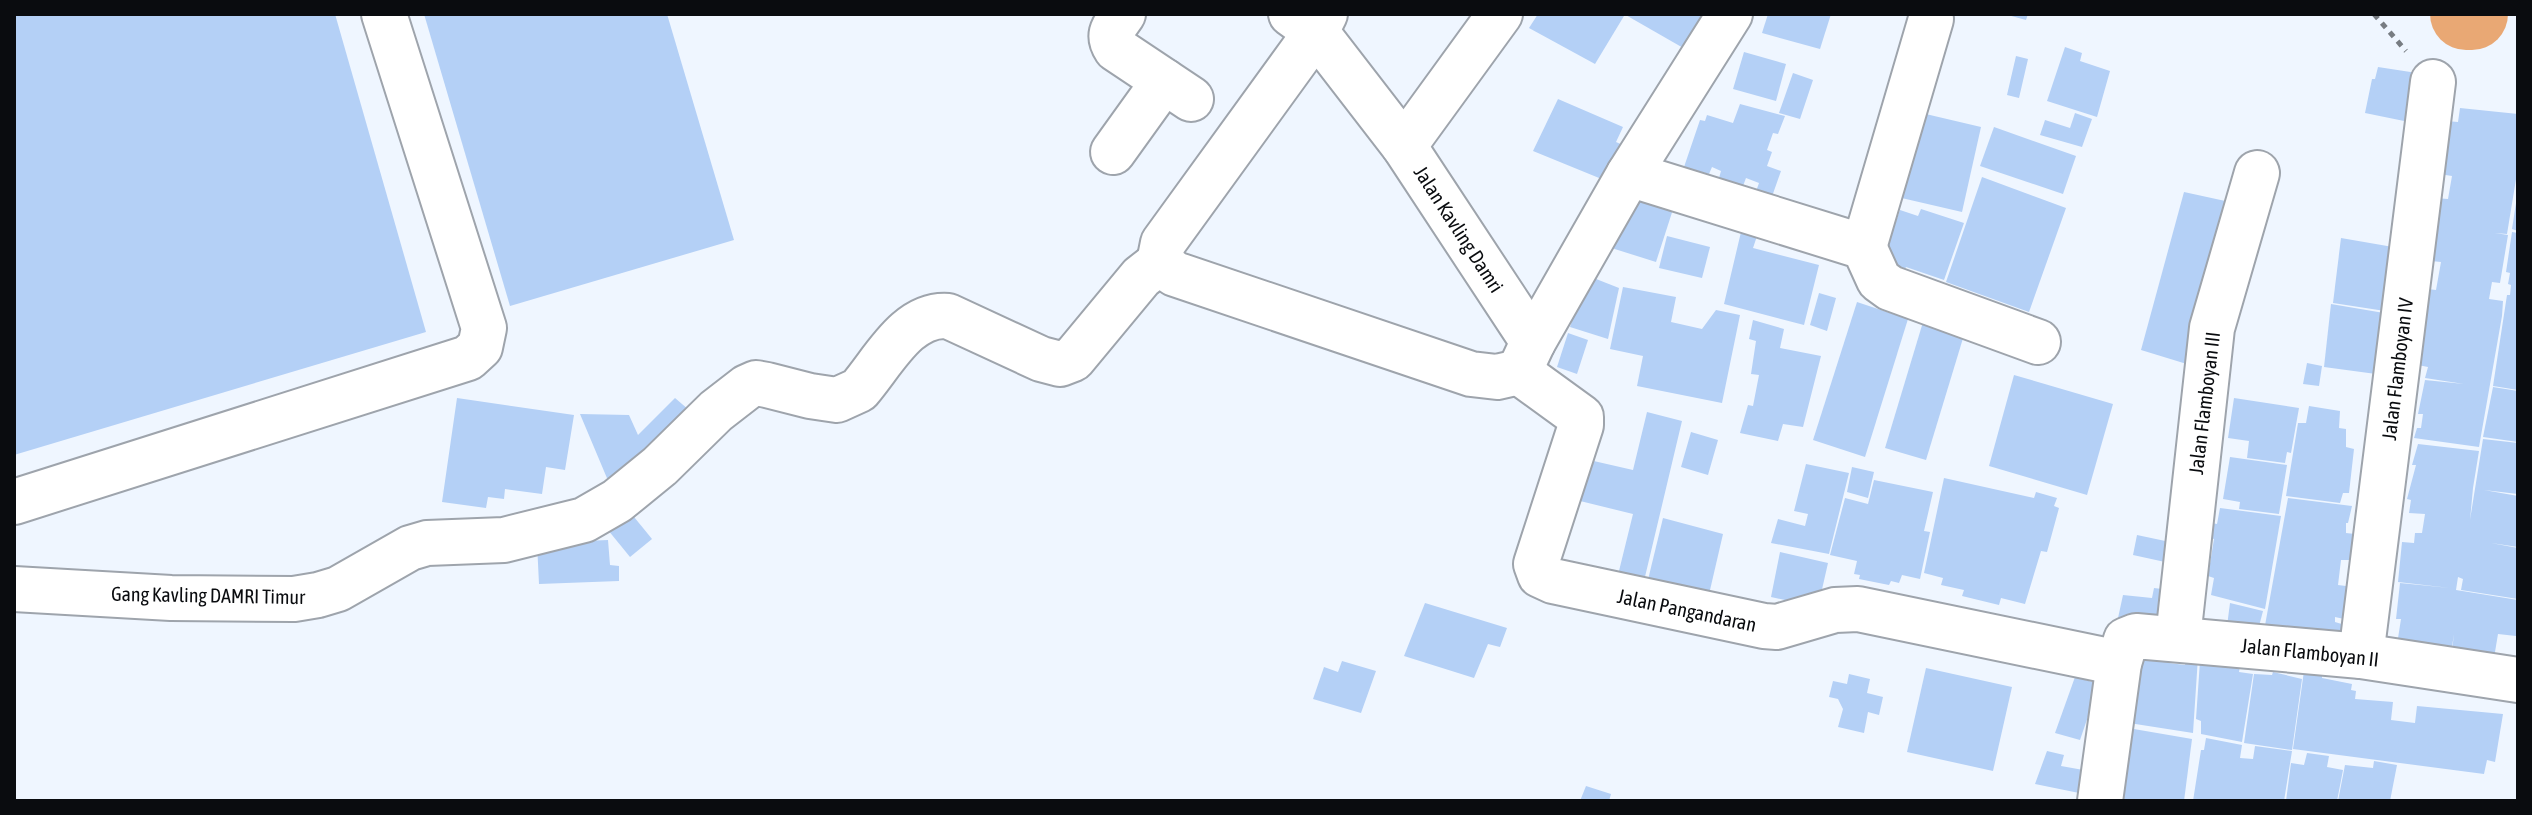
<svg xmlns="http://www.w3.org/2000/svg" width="2532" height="815" font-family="'Asap Condensed',sans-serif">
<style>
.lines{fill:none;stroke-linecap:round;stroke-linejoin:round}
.river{stroke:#e9a874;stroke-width:72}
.building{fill:#b4d0f6}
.minor-casing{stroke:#9ea4ac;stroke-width:48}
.path{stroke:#777c82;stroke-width:5;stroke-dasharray:6 6;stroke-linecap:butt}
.minor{stroke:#fff;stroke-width:44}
.labels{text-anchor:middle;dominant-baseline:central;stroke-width:6;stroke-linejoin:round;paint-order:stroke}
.street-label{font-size:20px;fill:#0a0c0f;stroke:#fff}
</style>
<rect width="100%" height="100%" fill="#eff6ff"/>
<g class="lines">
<path class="river" d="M2466,14H2472"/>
</g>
<g class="building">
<path d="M14,14H335L426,332L14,455Z"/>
<path d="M424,14H667L734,240L510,306Z"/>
<path d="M1538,14H1621L1624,16L1595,64L1529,28Z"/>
<path d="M1624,14H1710L1692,53Z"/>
<path d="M1768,14H1831L1820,49L1762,33Z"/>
<path d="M2004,14H2028L2026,20Z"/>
<path d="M2065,47L2082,53L2080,61L2110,71L2097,117L2047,101Z"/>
<path d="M1744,52L1786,64L1776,101L1733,89Z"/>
<path d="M2016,56L2028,59L2019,98L2007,95Z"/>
<path d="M2378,67L2417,73L2409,122L2365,113L2372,79H2375Z"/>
<path d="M1793,73L1813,80L1800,119L1779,113Z"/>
<path d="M1558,99L1623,127L1616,142L1625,146L1604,180L1533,151Z"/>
<path d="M1740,104L1785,116L1778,134L1773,133L1767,150L1772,152L1767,166L1781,171L1769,205L1753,200L1759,183L1746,178L1743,186L1719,178L1721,171L1712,167L1709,174L1684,167L1700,120L1705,121L1707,115L1733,123Z"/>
<path d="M2460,108L2518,114V167L2507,234L2495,233L2508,235L2500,283L2492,282L2489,299L2503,301L2502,316L2479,447L2414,438L2417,428H2421L2423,414H2418L2425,380L2464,384L2425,378L2428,367L2418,365L2423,340H2418L2428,289L2436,290L2441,262L2431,261L2435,198L2448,199L2452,176L2439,174L2446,121L2458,122Z"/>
<path d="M1913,111L1981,127L1962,212L1893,196Z"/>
<path d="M2075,113L2092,119L2082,147L2040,135L2045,120L2070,128Z"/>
<path d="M1994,127L2076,156L2063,194L1980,166Z"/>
<path d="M1982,177L2066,208L2029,312L1946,282Z"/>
<path d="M1620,190L1677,197L1656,262L1602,245Z"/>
<path d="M2184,192L2239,204L2190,365L2141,350Z"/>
<path d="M2516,203H2518V231L2512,229Z"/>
<path d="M1921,209L1964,223L1944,280L1906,267L1903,273L1881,265L1900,210L1918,216Z"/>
<path d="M1741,232L1757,236L1753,248L1819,265L1804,325L1724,304Z"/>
<path d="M2512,232L2518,233V390L2493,386L2507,295H2510L2511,285L2508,284L2510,273L2506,272Z"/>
<path d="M1667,236L1710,247L1702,278L1659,268Z"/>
<path d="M2341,238L2393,247L2385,311L2333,303Z"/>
<path d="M1586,275L1619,288L1608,339L1570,327Z"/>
<path d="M1623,287L1676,297L1671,322L1702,329L1716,310L1740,315L1722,403L1637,386L1643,356L1610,349Z"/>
<path d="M1819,293L1836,298L1827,331L1810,325Z"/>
<path d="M1857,302L1908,319L1865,457L1813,440Z"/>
<path d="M2331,304L2384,313L2376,374L2324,367Z"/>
<path d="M1753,320L1784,329L1780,348L1821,356L1803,427L1783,424L1778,441L1740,433L1748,405L1753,406L1759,375L1751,374L1756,341L1749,339Z"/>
<path d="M1923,322L1964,335L1926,460L1885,448Z"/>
<path d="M1568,333L1588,340L1577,374L1557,367Z"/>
<path d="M2307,363L2322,366L2319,386L2303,384Z"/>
<path d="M2014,375L2113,404L2087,495L1989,466Z"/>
<path d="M2493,387L2518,391V442L2483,437Z"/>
<path d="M457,398L574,415L565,470L546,467L542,494L505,489L504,499L488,497L486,508L442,502Z"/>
<path d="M675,398L689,410L612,490L580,414L629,415L638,435Z"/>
<path d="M2234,398L2299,408L2291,453L2287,452L2285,463L2247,458L2249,441L2228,438Z"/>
<path d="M2309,406L2340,411L2339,428L2346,429V447L2354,449L2349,493H2343L2340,503L2286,496L2298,423H2306Z"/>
<path d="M1647,412L1682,421L1644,581L1618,575L1633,514L1576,500L1585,459L1633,470Z"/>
<path d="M1691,432L1718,440L1708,475L1681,467Z"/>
<path d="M2483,439L2518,443V494L2484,490L2518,496V547L2491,543L2518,548V599L2461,590L2463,579L2458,577L2456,590L2518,600L2516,636L2498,634L2493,664L2451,659L2454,634L2450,659L2396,651L2401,619H2396L2400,583L2450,588L2398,582L2402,542L2414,543L2415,533H2422L2425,514L2409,513L2411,500L2407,499L2416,465H2412L2418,444L2479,451L2473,488L2470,520Z"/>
<path d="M2230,457L2287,465L2279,514L2239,509L2240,502L2223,499Z"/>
<path d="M1806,464L1849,473L1829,554L1771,543L1778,519L1805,526L1808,514L1794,511Z"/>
<path d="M1852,467L1874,472L1868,498L1847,492Z"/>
<path d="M1944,478L2034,498L2036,492L2057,498L2054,506L2059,508L2047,552L2041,551L2025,604L2001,598L1999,605L1962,596L1964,590L1941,585L1943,578L1924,573Z"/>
<path d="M1874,480L1933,492L1924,531L1930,532L1920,579L1902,575L1899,583L1891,581L1889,585L1859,579L1860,575L1854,574L1857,561L1830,555L1845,498L1868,504Z"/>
<path d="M2288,498L2352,506L2348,523H2346V533L2355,534L2351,560H2341L2338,585L2346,586L2344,619L2335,617V622L2345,625L2343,641L2264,631Z"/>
<path d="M2220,508L2281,516L2265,609L2211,595L2214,578L2208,576L2214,539L2210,538L2212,523L2217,524Z"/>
<path d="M630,512L652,539L630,557L608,530Z"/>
<path d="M1663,518L1723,534L1707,603L1646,588Z"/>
<path d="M2137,535L2170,542L2165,562L2133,555Z"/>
<path d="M608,540L610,565L619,566V581L539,584L537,543Z"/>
<path d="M1780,552L1828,563L1818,607L1771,597Z"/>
<path d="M2154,588L2162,589L2157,622L2118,618L2123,595L2152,598Z"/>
<path d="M1425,603L1507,628L1500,647L1488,644L1474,678L1404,656Z"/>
<path d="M2230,603L2263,611L2258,630L2227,626Z"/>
<path d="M2141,653L2169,655V663L2185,665L2186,656L2198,657L2193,733L2129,723Z"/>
<path d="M1342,661L1376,671L1361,713L1313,699L1324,667L1338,672Z"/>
<path d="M2200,661L2240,666L2239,672L2253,674L2242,742L2201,734V721L2196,719Z"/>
<path d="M1926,668L2012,687L1993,771L1907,752Z"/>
<path d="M2304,671L2322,674V678L2352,684L2351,690L2356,691L2355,699L2393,702L2391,720L2415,723L2417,706L2503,714L2495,762L2487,760L2484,774L2293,749Z"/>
<path d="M2273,672L2302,679L2292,750L2244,743L2254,674L2272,675Z"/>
<path d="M1849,674L1870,679L1867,693L1883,697L1879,715L1868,712L1864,733L1838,727L1843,709L1838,699L1829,697L1833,681L1847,684Z"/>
<path d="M2075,677L2099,684L2080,740L2055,733Z"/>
<path d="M2128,728L2192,739L2184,801H2135L2120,798Z"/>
<path d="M2206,738L2242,745L2240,758L2253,759L2255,746L2292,751L2284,801H2193L2201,750H2204Z"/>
<path d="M2047,751L2064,755L2061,766L2089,771L2084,794L2035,784Z"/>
<path d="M2307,753L2329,756L2327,767L2343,770L2337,801H2286L2291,763L2304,765Z"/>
<path d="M2374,761L2397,765L2390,801H2338L2345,765L2373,768Z"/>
<path d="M1586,786L1611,794L1609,801H1580Z"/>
</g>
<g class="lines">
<defs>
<g id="minor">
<path d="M1123,14C1114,27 1106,34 1116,49L1191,99"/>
<path d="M1291,14L1316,32L1404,146L1533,342L1519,372"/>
<path d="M1404,146L1500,14"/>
<path d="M1113,152L1164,81"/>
<path d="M1629,174L1864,247L1879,280L1890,288L2038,342"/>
<path d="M1864,247L1931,19"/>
<path d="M1159,263L1175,274L1471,374L1497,377L1519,372"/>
<path d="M1159,263L1163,243L1316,32L1325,14"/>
<path d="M1533,342L1629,174L1730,14"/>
<path d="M1519,372L1581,417V425L1536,564L1540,575L1553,581L1764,626L1777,627L1835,610L1858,609L2119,663"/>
<path d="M14,502L468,358L480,347L484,328L384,14"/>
<path d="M14,589L171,598L294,599L318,595L338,589L410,548L427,543L504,540L584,520L617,501L660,466L716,411L747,387L756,383L767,385L810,396L837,400L859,390C884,361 907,313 948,316L1041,359L1060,364L1073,359L1141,277L1159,263"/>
<path d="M2178,638L2212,328L2257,173"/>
<path d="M2361,656L2433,82"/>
<path d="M2100,801L2119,663L2126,640L2136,636L2361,656L2518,680"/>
</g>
</defs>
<use href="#minor" class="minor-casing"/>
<path class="path" d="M2374,14L2406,51"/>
<use href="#minor" class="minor"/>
</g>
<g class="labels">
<g class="street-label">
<text transform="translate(1459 229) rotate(57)">Jalan Kavling Damri</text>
<text transform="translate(2397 369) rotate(-83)">Jalan Flamboyan IV</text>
<text transform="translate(2204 403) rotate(-83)">Jalan Flamboyan III</text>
<text transform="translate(208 595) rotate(1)">Gang Kavling DAMRI Timur</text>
<text transform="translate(1687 610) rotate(12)">Jalan Pangandaran</text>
<text transform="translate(2310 652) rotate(6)">Jalan Flamboyan II</text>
</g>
</g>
<rect width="2532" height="815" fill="none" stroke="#0a0c0f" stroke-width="32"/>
</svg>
